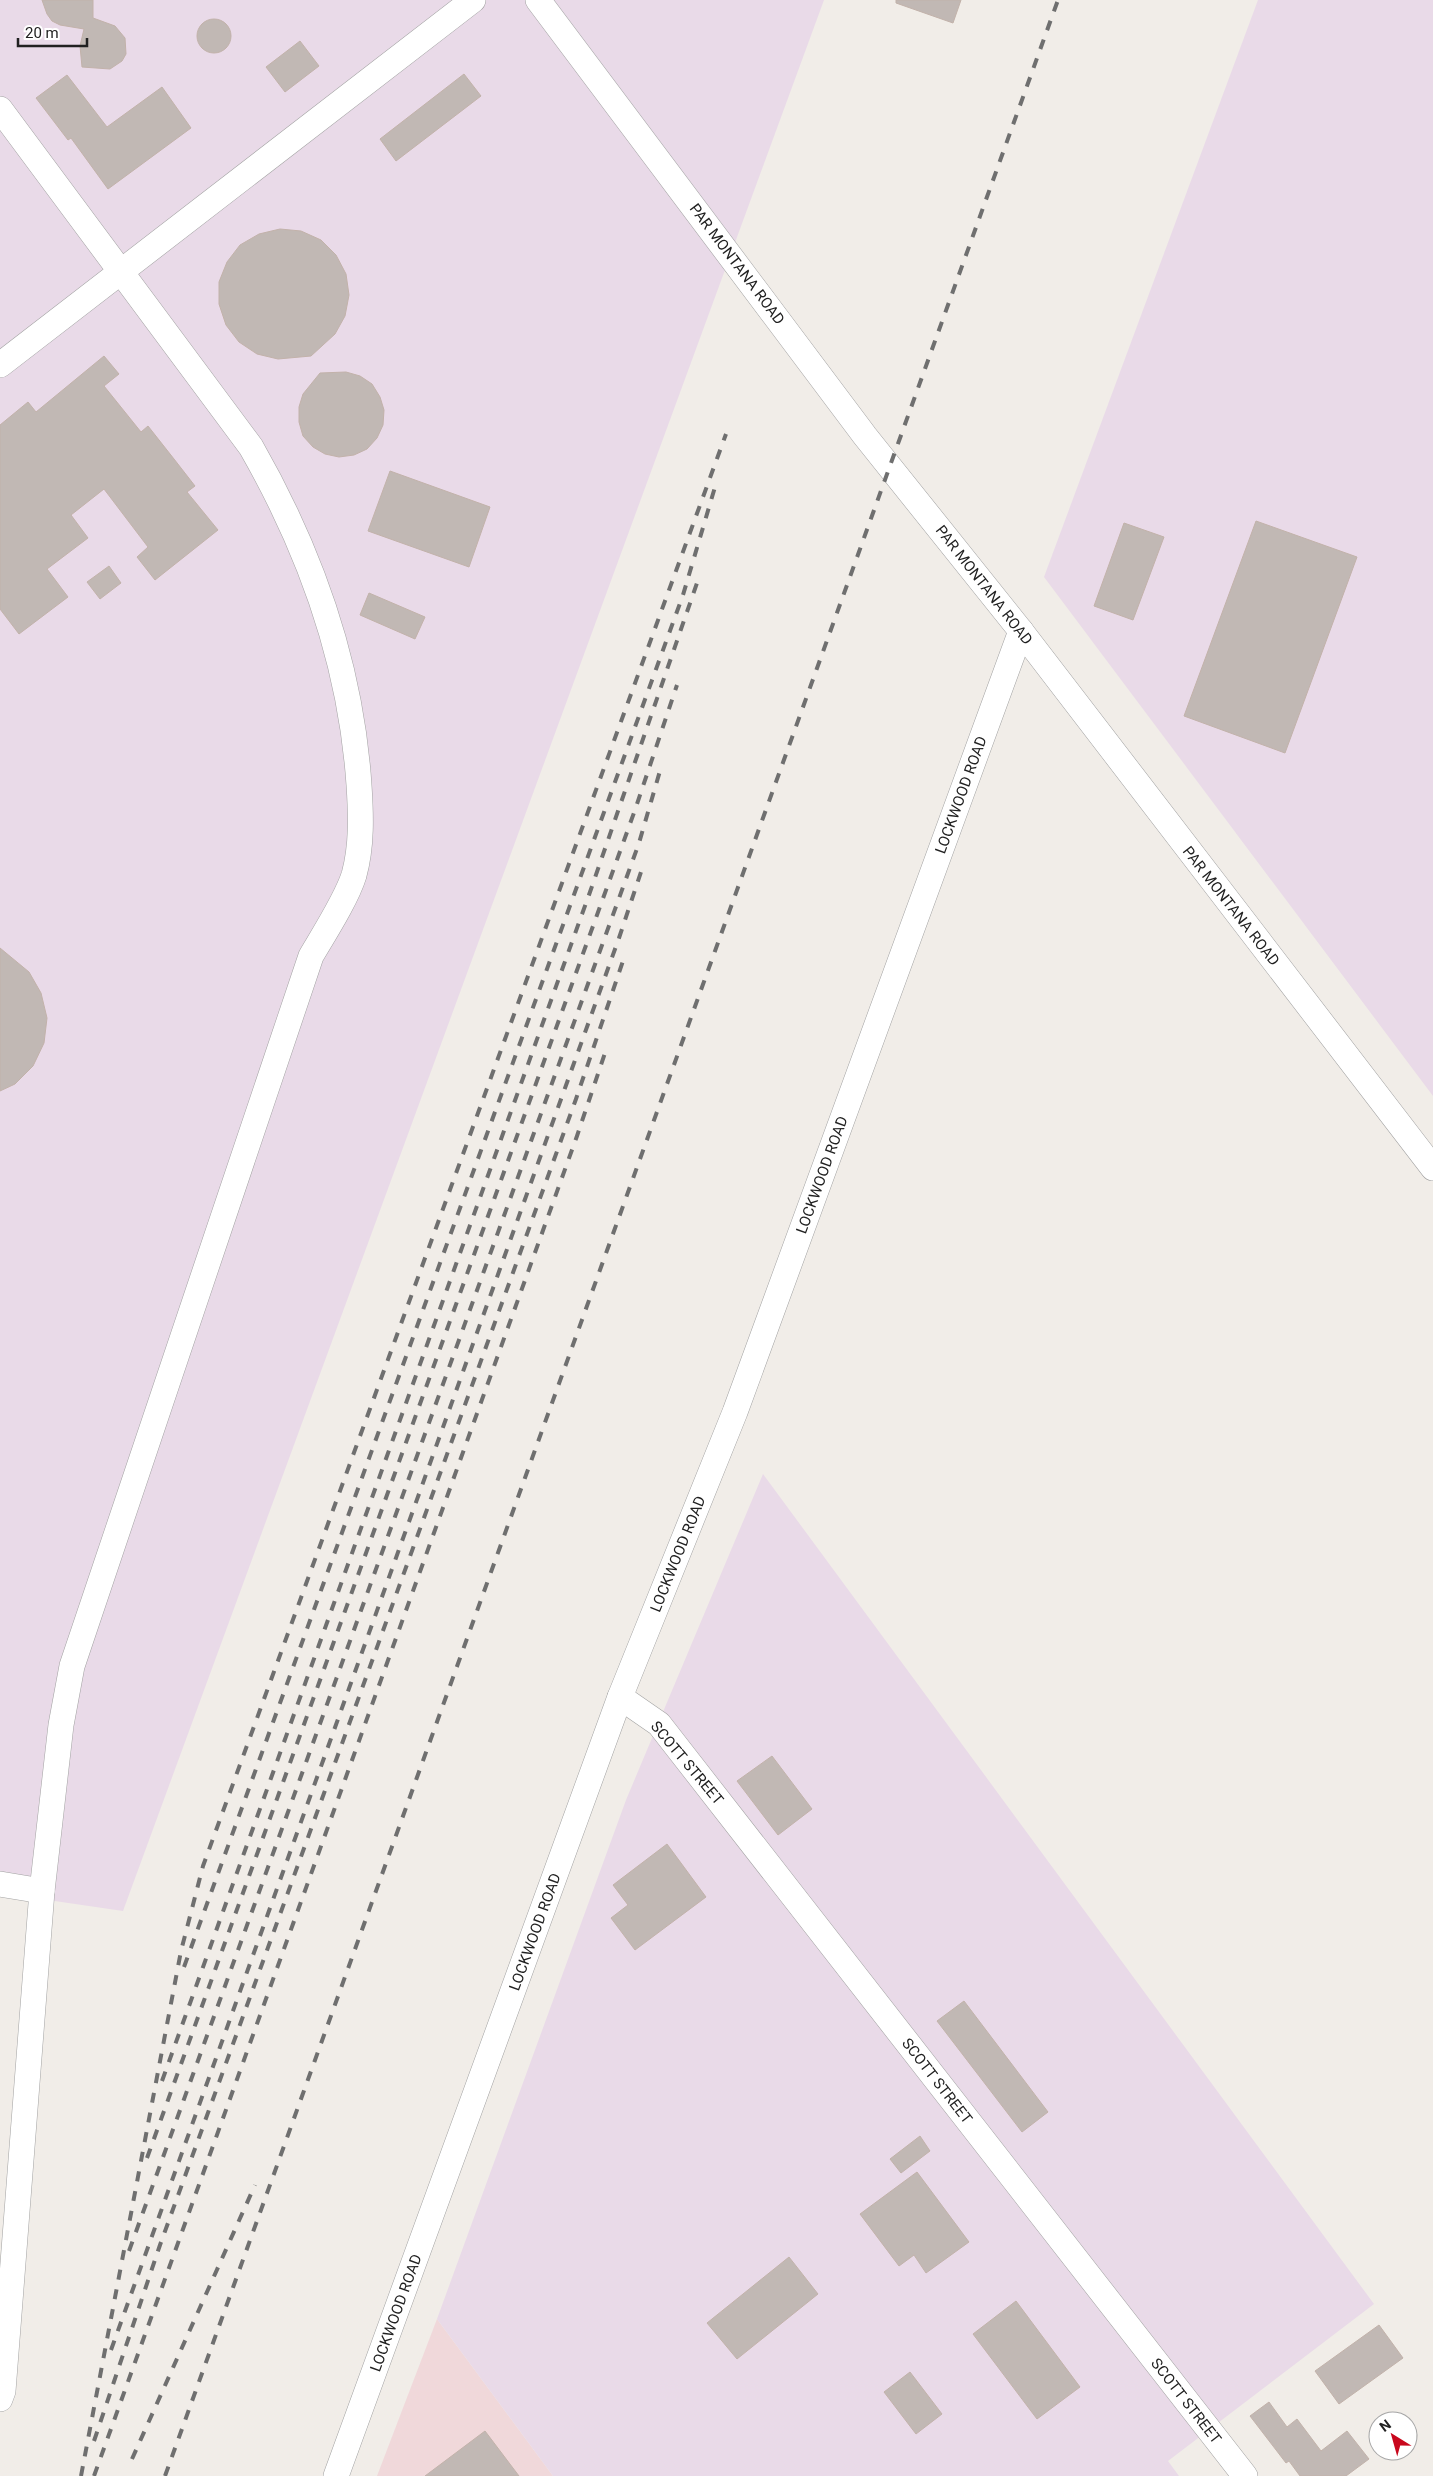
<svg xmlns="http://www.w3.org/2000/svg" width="1433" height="2476" font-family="Roboto,sans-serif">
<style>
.commercial{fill:#f0d8da}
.industrial{fill:#e9dae8}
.building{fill:#c1b8b4;stroke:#c2b2aa}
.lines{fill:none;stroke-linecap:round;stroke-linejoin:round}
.minor-casing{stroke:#a2a2a2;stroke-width:26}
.minor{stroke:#fff;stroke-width:25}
.rail{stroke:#6f6f6f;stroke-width:4;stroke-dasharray:10 10;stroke-linecap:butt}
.labels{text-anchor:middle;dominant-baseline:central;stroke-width:4.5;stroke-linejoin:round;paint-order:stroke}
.street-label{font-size:15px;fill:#212121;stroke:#fff}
</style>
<rect width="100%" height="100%" fill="#f1ede8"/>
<path class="commercial" d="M437,2319L553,2476H377Z"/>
<g class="industrial">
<path d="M0,0H824L123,1911L0,1893Z"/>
<path d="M1258,0H1433V1096L1044,577Z"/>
<path d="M763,1474L1374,2304L1168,2461L1179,2476H553L437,2319L626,1800Z"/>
</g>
<g class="building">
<path d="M42,0H93V18L115,26L125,38L126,54L122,61L110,69L82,67L80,46L84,29L60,25L52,21L47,14Z"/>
<path d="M896,0H961L953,23L896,3Z"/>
<circle cx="214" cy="36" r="17"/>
<path d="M300,41L319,66L285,92L266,67Z"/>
<path d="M464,74L481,96L396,161L380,139Z"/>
<path d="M67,75L107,127L162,87L191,128L108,189L71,138L68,140L36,98Z"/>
<path d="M280,229L301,231L321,240L336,255L346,274L349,295L345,316L335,334L311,356L278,359L257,354L239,342L226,325L219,304V282L227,262L240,245L259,234Z"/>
<path d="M104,356L119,374L104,386L141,432L148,426L174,459L195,486L187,492L218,530L155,580L137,557L148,547L104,489L71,515L88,538L47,569L68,597L19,634L0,609V425L28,402L36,412Z"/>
<path d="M346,372L360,376L372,384L380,397L384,410L383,425L377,438L367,449L354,455L339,457L325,454L313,447L303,436L299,422V407L303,394L320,373Z"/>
<path d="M390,471L490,507L469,567L368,531Z"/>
<path d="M1256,521L1357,557L1285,753L1184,716Z"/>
<path d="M1124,523L1164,537L1133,620L1094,606Z"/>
<path d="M109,566L121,583L100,599L87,582Z"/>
<path d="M369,593L425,617L415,639L360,615Z"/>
<path d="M0,948L29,972L41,993L47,1018L44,1043L33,1066L15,1084L0,1091Z"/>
<path d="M772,1756L812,1809L778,1835L737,1781Z"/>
<path d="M667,1844L706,1897L635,1950L611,1918L628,1905L613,1885Z"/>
<path d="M964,2001L1048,2112L1022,2132L937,2021Z"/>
<path d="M920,2136L930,2151L901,2173L890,2159Z"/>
<path d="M917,2172L969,2242L926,2273L914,2255L899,2266L860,2214Z"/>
<path d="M789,2257L818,2294L737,2359L707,2323Z"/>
<path d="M1016,2301L1080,2387L1037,2419L973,2334Z"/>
<path d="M1379,2325L1403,2358L1339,2404L1315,2371Z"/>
<path d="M910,2372L942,2414L916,2434L884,2392Z"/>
<path d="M1269,2402L1287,2427L1297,2419L1321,2451L1347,2431L1369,2459L1346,2476H1300L1289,2461L1286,2463L1250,2416Z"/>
<path d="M485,2431L519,2476H425Z"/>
</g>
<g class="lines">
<defs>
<g id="minor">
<path d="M538,0L865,436L1021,631L1433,1168"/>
<path d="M0,109L251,447C310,550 351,665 359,785C361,815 362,846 354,875C347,898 324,934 311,956L72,1666L61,1725L42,1891L3,2391L0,2399"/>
<path d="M0,365L473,0"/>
<path d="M620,1697L659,1724L1245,2476"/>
<path d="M0,1884L42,1891"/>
<path d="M336,2476L620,1697L735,1412L1021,631"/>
</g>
</defs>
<use href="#minor" class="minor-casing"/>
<use href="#minor" class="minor"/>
<g class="rail">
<path d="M184,1967L683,595L715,487"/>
<path d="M162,2081L590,892L697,583"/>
<path d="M147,2158L635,810L677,685"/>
<path d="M129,2251L639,843L662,764"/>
<path d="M111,2350L619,938L641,872"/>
<path d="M94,2441L160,2245L576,1099L624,958"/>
<path d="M132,2459L255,2185"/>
<path d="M81,2476L181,1951L203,1866L726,434"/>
<path d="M94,2476L577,1136L606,1050"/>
<path d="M165,2476L1058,0"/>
</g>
</g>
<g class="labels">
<g class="street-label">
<text transform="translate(737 264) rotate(53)">PAR MONTANA ROAD</text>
<text transform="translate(984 585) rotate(52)">PAR MONTANA ROAD</text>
<text transform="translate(961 795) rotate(-70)">LOCKWOOD ROAD</text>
<text transform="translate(1231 906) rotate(52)">PAR MONTANA ROAD</text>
<text transform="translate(822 1175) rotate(-70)">LOCKWOOD ROAD</text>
<text transform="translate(678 1554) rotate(-68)">LOCKWOOD ROAD</text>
<text transform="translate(687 1763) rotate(50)">SCOTT STREET</text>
<text transform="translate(535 1932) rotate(-70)">LOCKWOOD ROAD</text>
<text transform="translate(937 2081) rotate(52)">SCOTT STREET</text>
<text transform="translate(396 2313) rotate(-70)">LOCKWOOD ROAD</text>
<text transform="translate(1186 2401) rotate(52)">SCOTT STREET</text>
</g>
</g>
<g transform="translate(1393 2436) rotate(323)"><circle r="24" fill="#ffffff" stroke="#a6a6a6"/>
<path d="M0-4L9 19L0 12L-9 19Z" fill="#c9081d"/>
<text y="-8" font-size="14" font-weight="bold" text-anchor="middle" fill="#212121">N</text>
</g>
<path d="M18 38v8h69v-8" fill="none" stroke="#212121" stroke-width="2.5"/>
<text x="25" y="38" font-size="15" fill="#212121" stroke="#ffffff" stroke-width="4" paint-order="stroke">20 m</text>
</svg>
